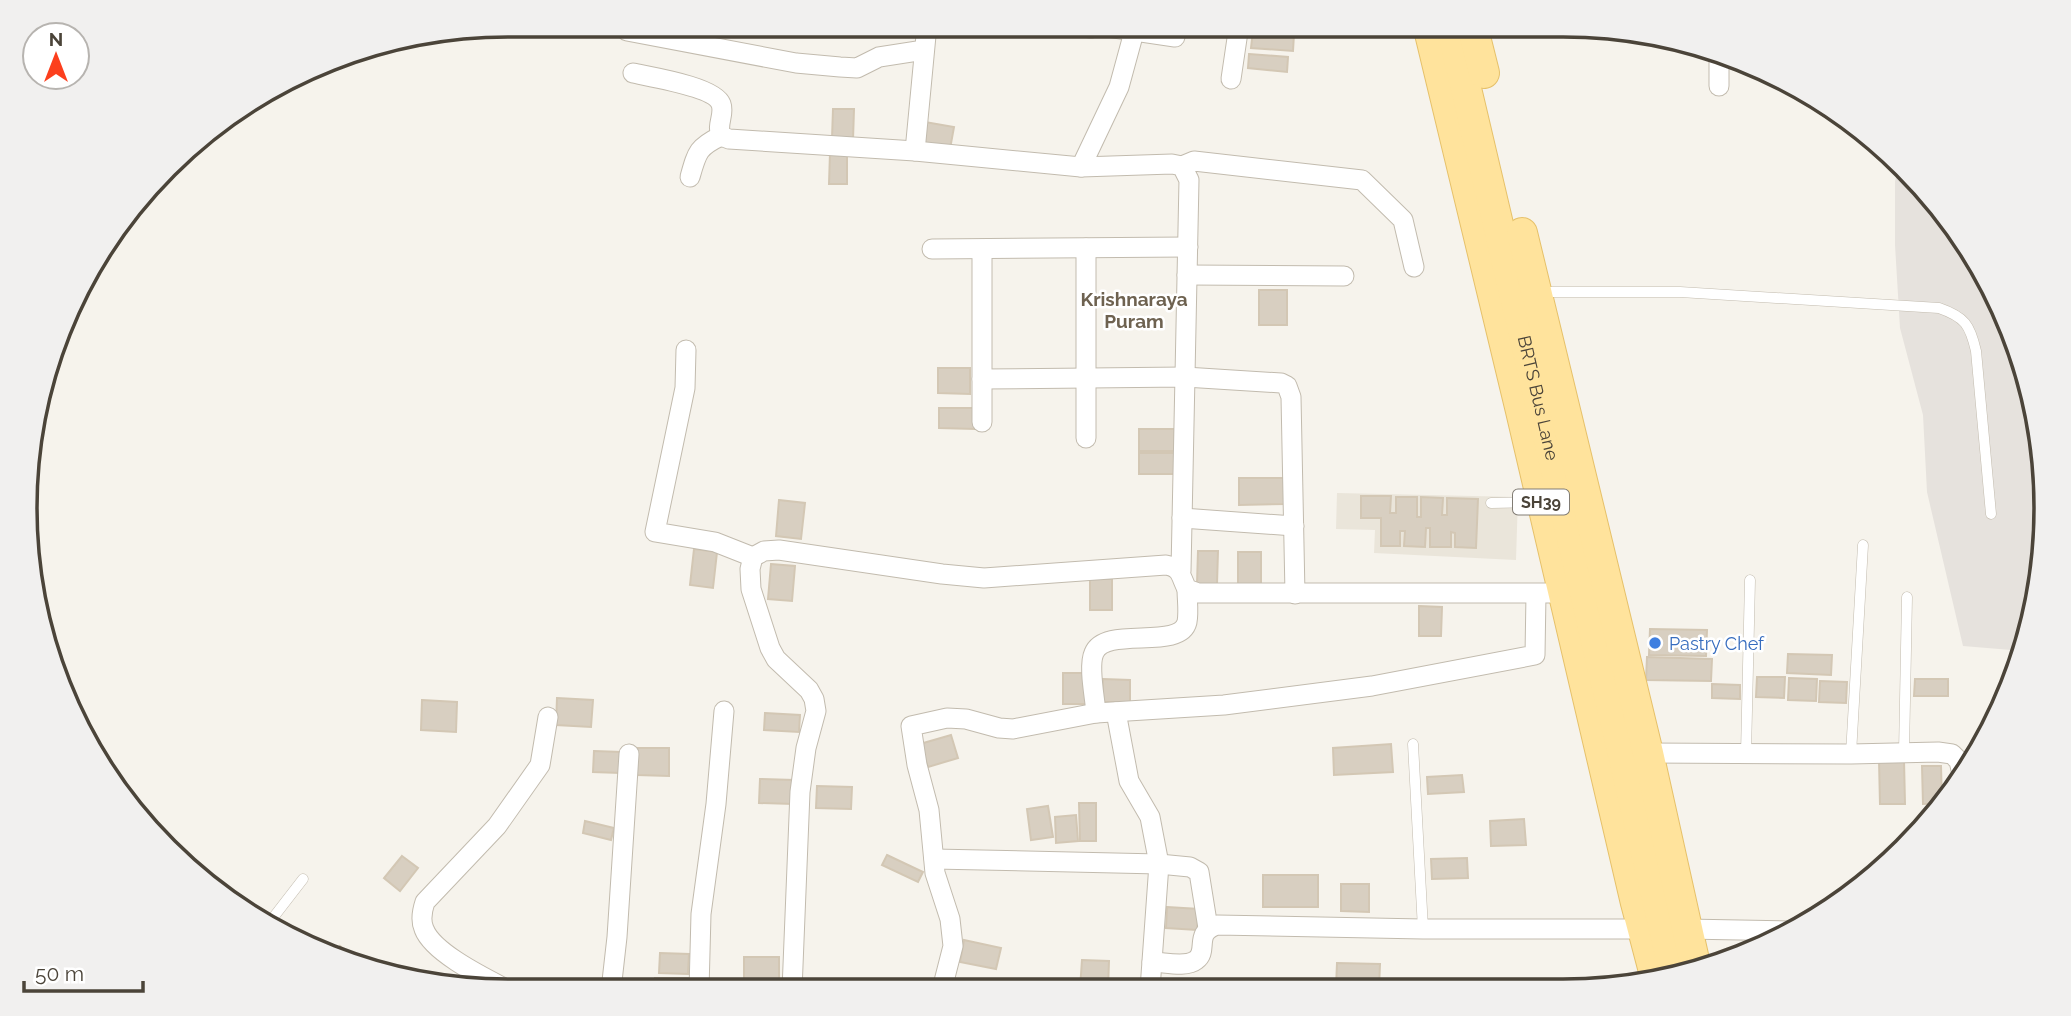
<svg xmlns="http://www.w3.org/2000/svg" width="2071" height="1016" font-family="Raleway,sans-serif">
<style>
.residential{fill:#eae5da}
.industrial{fill:#e6e2dd}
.building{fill:#d8cfc1;stroke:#d3c7b4;stroke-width:2}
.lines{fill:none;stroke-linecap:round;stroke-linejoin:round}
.lane-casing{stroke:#c2bbae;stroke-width:11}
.street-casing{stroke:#c2bbae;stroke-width:21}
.primary-casing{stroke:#e6c16a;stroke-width:32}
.lane{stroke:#fff;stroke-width:10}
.street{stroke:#fff;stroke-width:19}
.primary{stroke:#ffe39c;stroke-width:30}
.shop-dot{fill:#3f7fe0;stroke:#fff;stroke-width:2.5}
.labels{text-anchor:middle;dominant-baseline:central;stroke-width:5;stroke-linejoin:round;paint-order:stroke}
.shield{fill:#fff;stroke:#817c74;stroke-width:2}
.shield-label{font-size:16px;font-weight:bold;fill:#4b4439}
.street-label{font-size:18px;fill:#4b4439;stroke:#fff}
.shop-label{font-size:18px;fill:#366cbe;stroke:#fff;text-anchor:start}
.neighbourhood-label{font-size:19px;font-weight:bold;fill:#6e6250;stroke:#fff}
.rim{fill:none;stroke:#4b4439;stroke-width:3.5}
</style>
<rect width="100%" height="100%" fill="#f6f3ec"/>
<path class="residential" d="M1337,493L1518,497L1516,560L1374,553L1375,530L1336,529Z"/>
<path class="industrial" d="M1900,164L1926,189L1982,266L2021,352L2042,444L2045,539L2030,633L2023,651L1963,646L1927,492L1923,415L1900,328L1895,245V181Z"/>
<g class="building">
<path d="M1253,30L1294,34L1293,51L1251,48Z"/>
<path d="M1249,54L1288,57L1287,72L1248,68Z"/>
<path d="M833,109H854L853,140L832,139Z"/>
<path d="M925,122L954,127L950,149L921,145Z"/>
<path d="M830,153H847V184H829Z"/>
<rect x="1259" y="290" width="28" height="35"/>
<path d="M938,368H970V394L938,393Z"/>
<path d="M939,408H975V429L939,428Z"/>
<rect x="1139" y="429" width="36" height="22"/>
<rect x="1139" y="453" width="36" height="21"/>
<path d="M1239,478H1284L1285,504L1239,505Z"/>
<path d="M1361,496H1391L1390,513H1396V497H1417V517H1421V497L1443,498L1442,515H1447V498L1478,499L1476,548L1455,547V533L1451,532V547H1430V528H1426L1425,547L1404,546L1405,531H1400V546H1381V518H1361Z"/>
<path d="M779,500L805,503L801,539L776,536Z"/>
<path d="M694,549L717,552L713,588L690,585Z"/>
<path d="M1198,551H1218L1217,584H1197Z"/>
<path d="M1238,552H1261V590L1238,589Z"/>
<path d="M771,564L795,566L792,601L768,599Z"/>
<rect x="1090" y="579" width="22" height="31"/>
<path d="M1419,606L1442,607L1441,636H1419Z"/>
<path d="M1650,629L1707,630L1706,656L1649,655Z"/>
<path d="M1788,654L1832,655L1831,675L1787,673Z"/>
<path d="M1647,657L1712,659L1711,681L1646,680Z"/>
<rect x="1063" y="673" width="25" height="31"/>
<path d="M1757,677H1785L1784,698L1756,697Z"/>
<path d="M1789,678L1817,679L1816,701L1788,700Z"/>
<path d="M1103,679L1130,680V702H1102Z"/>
<path d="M1915,679H1948V696H1914Z"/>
<path d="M1820,681L1847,682L1846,703L1819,702Z"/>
<path d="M1712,684L1740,685V699L1712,698Z"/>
<path d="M557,698L593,700L591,727L556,725Z"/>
<path d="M422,700L457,702L456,732L421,730Z"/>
<path d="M765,713L800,715L799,732L764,730Z"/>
<path d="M951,735L958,758L928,767L920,744Z"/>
<path d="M1391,744L1393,772L1334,775L1333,748Z"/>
<path d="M637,748H669V776L637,775Z"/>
<path d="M594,751L621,752L620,773L593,772Z"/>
<path d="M1879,760H1904L1905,804H1880Z"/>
<path d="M1922,766H1941L1942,803L1923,804Z"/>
<path d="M1462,775L1464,792L1428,794L1427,777Z"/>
<path d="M760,779L794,780L793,804L759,803Z"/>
<path d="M817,786L852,787L851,809L816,808Z"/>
<path d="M1079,803H1096V841H1080Z"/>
<path d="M1048,806L1053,837L1031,840L1027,809Z"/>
<path d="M1076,815L1078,841L1056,843L1055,817Z"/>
<path d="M1524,819L1526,845L1491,846L1490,821Z"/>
<path d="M585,821L614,828L611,840L583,833Z"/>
<path d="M887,855L923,872L918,882L882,865Z"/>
<path d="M402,856L418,868L400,891L384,878Z"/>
<path d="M1467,858L1468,878L1432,879L1431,859Z"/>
<rect x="1263" y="875" width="55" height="32"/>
<path d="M1341,884H1369V912L1341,911Z"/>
<path d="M1167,907L1199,909L1197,930L1166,928Z"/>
<path d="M964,940L1001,948L996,969L960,962Z"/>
<path d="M340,946L365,967V968L332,956Z"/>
<path d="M660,953L689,954L688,974L659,973Z"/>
<rect x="744" y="957" width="35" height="22"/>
<path d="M1082,960L1109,961L1108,989H1080Z"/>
<path d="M1337,963L1380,964L1379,988H1336Z"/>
<rect x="655" y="978" width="35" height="12"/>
</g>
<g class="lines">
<defs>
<g id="lane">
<path d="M1539,292H1680L1939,308C1965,317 1970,325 1976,351L1991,514"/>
<path d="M1491,503L1537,502"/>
<path d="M1413,744L1423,929"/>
<path d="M1904,752L1907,597"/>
<path d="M1746,753L1750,580"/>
<path d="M1851,754L1863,545"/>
<path d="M269,923L303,879"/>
</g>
<g id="street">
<path d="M1069,25L1091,28L1102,25"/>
<path d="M1101,26L1175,37"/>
<path d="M627,31L796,63L840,67L857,68L879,57L924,50"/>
<path d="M633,73C651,77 715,87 721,104C725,115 716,124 721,136L729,139L915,151L1081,167L1172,164L1182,166L1189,180L1181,571"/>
<path d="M1231,79L1239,25"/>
<path d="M1719,86V53"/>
<path d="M915,151L927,25"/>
<path d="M1182,166L1194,161L1362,180L1403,220L1414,267"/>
<path d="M1081,167L1119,87L1134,32"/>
<path d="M690,177C697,152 698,147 721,136"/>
<path d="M1086,248V438"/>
<path d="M932,249L1188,247"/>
<path d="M982,249V422"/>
<path d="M1187,275L1344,276"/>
<path d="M686,350L685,388L655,532L715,542L753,557"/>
<path d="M982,379L1185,377L1281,383L1287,386L1291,397L1295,594"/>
<path d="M1182,518L1294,526"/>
<path d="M1116,712L1129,781L1150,817L1159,864L1150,989"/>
<path d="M1096,713C1095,698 1088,666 1094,653C1105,625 1180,651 1187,622C1189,612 1187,599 1187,589"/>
<path d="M1648,753L1851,754L1938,752L1952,754L1959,761L1962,774"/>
<path d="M934,859L1159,864L1190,867L1199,872L1208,928"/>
<path d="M1686,929L1789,931"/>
<path d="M1152,962C1164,962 1186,968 1196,960C1209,951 1193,933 1217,925L1423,929H1642"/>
<path d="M942,989L953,946L950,919L935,873L929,810L917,765L911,726L947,718L966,719L999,728L1013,729L1096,713L1224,705L1372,686L1535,655L1536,594"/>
<path d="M508,990C485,978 433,953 424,929C420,920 422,911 425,902L497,826L540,765L548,717"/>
<path d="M611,990L617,937L629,754"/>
<path d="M699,990L701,914L716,804L724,711"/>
<path d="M792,990L800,792L806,748L816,711L814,699L809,690L776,659L770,648L751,589L750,569L753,557L764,551L779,550L942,574L984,578L1166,565C1182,568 1180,576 1187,589L1198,593H1562"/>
</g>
<g id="primary">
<path d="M1428,25L1521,411L1636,903L1656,979"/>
<path id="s1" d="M1451,25L1670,954"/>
<path d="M1472,25L1484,73"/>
<path d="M1522,233L1648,753L1696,969"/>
</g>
</defs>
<use href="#lane" class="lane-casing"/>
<use href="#street" class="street-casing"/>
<use href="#primary" class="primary-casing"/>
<use href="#lane" class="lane"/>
<use href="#street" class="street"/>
<use href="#primary" class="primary"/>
</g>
<circle class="shop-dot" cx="1655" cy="643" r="7"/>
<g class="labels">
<rect class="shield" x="1513" y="489.5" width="56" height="25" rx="5"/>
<g class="shield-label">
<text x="1541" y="502">SH39</text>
</g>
<g class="street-label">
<text stroke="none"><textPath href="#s1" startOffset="383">BRTS Bus Lane</textPath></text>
</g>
<g class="shop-label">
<text x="1669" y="643">Pastry Chef</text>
</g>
<g class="neighbourhood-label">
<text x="1134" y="299">Krishnaraya<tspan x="1134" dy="22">Puram</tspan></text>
</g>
</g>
<path d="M0 0H2071V1016H0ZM508 37H1563A471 471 0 0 1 2034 508V508A471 471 0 0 1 1563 979H508A471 471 0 0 1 37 508V508A471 471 0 0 1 508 37Z" fill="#f1f0ef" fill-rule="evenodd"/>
<path class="rim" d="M508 37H1563A471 471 0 0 1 2034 508V508A471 471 0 0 1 1563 979H508A471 471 0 0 1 37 508V508A471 471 0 0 1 508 37Z"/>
<g transform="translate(56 56)"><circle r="33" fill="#ffffff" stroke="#b7b4b0" stroke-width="2"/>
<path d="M0-5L12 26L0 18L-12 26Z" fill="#fc3f1d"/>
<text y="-10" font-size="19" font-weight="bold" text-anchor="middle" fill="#4b4439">N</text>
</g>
<path d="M24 981v10h119v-10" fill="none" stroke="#4b4439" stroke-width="3.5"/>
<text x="35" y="981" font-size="21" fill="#4b4439" stroke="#ffffff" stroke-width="5" paint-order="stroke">50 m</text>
</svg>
